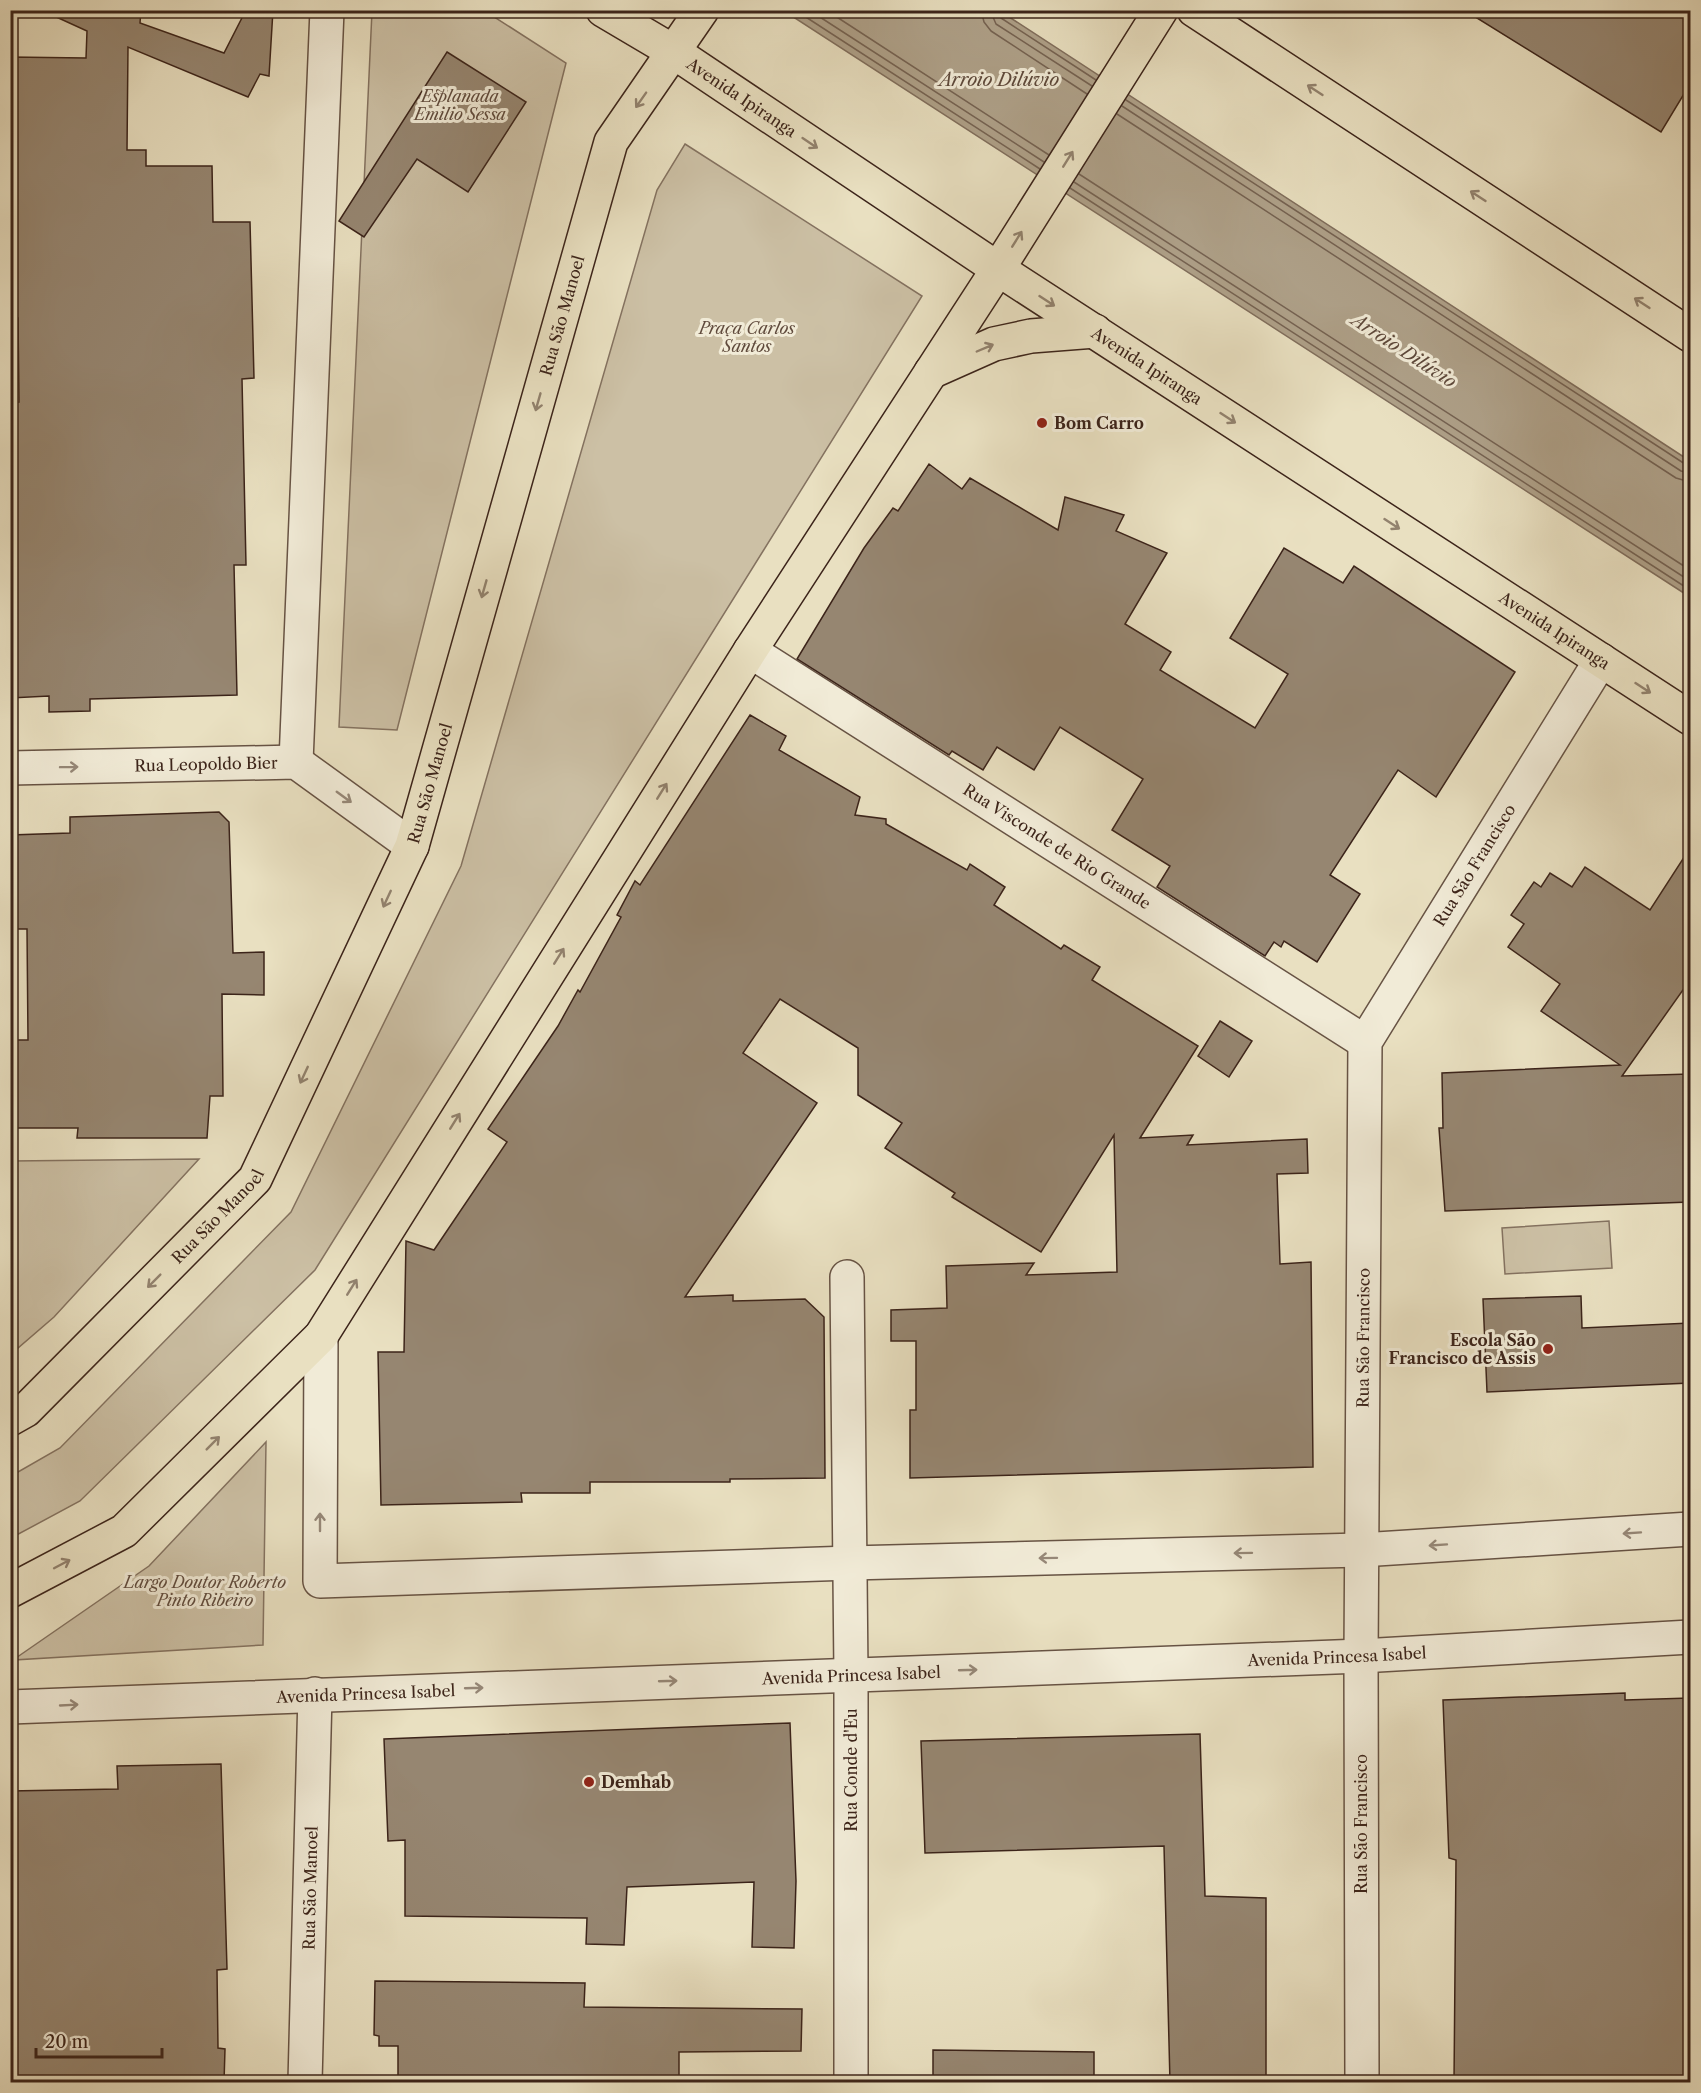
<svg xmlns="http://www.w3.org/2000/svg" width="1701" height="2093" font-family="'Libre Caslon Text',serif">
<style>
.green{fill:#ccc0a5;stroke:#847260;stroke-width:1.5}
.water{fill:#aea088;stroke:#806e5c;stroke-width:1.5}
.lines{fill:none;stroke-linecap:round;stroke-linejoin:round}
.shore{stroke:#756251;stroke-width:1.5}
.building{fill:#968671;stroke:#3c241a;stroke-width:1.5}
.minor-casing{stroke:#675344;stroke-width:36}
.major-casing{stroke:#3c241a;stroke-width:36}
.minor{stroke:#f1ebd7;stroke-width:33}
.major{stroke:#e9e0c1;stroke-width:33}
.oneway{stroke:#92826e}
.oneway2{stroke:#968878}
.poi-dot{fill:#8f2418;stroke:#f1ebd7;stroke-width:2}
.labels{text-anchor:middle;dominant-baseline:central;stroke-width:6;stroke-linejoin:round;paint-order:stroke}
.park-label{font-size:16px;font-style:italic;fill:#604b3d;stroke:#f1ebd7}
.street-label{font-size:16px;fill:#3c241a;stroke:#f1ebd7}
.poi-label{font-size:16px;font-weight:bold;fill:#3c241a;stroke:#f1ebd7;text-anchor:start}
.water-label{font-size:18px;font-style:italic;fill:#5e493b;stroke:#f1ebd7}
</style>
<rect width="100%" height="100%" fill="#e9e0c1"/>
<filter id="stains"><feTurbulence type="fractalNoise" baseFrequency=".00333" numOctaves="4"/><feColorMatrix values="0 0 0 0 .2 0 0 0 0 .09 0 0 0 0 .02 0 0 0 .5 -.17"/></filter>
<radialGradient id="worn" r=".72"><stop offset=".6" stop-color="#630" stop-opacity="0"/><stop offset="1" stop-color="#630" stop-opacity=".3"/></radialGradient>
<g class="green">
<path d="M372,11H485L566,63L397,730L339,727Z"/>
<path d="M685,144L922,296L315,1270L80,1501L11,1538V1476L60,1448L291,1212L461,866L657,190Z"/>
<path d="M199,1159L54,1317L11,1354V1161Z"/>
<path d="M1609,1221L1612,1268L1505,1274L1502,1228Z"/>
<path d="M266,1442L263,1645L13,1660L149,1566Z"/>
</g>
<path class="water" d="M784,11H1000L1690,461V597Z"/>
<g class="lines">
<g class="shore">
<path d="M795,10L1040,169"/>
<path d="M809,10L1044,162"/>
<path d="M826,10L1049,155"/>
<path d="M981,10L984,22L991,31L1087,94"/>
<path d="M990,10L996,24L1092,86"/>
<path d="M998,10L1001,18L1096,80"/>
<path d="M1126,100L1685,464L1690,465"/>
<path d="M1122,106L1681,471L1690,473"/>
<path d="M1117,114L1676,478L1690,482"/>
<path d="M1079,174L1690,570"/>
<path d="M1074,182L1690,581"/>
<path d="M1070,188L1690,590"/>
</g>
</g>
<g class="building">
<path d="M41,10H141L140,23L224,53L246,10H273L269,76L260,74L248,97L128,47L127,150H146V166H212L213,222H250L254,378L242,379L246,565H234L237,695L90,699V711L49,712V696L10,698V403L19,402L18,318H10V57L86,58L87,31Z"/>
<path d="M1464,10H1690V84L1661,132Z"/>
<path d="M447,52L526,102L468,192L417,159L364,237L339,221Z"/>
<path d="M929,464L962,489L970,478L1058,530L1065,497L1124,515L1116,531L1167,553L1125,624L1171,652L1160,670L1255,728L1288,674L1230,638L1284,548L1343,583L1354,566L1515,672L1436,797L1398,770L1330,875L1360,894L1317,962L1284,941L1281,947L1274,942L1265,956L1157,887L1170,866L1112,830L1143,779L1060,727L1034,770L997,747L983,770L952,751L949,755L797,659L864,548L893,508L898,511Z"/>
<path d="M750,715L786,736L779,750L860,797L855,815L886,819V824L967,870L970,864L1005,887L994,905L1061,949L1064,945L1100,967L1092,980L1198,1046L1140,1138L1193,1135L1187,1145L1307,1139L1308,1173L1277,1174L1280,1264L1311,1262L1313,1467L910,1478V1410H916V1341H891V1310L947,1308L946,1266L1034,1263L1026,1275L1117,1272L1114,1135L1041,1252L952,1197L955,1193L885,1148L902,1123L858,1095V1048L780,999L743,1053L817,1103L685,1297L733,1295V1301L805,1299L824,1317L825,1478L730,1479V1482H590V1493H521L522,1502L381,1505L378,1352H404L406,1241L434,1250L507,1142L488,1129L558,1026L578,990L580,992L621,917L617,915L635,881L640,885Z"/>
<path d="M219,812L229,822L233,953L264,952V995L222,994L223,1096H210L207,1138H77L78,1128H10V1040H28L27,929H10V835L70,833V817Z"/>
<path d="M1690,848V980L1622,1076L1690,1074V1202L1445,1211L1439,1128H1443L1442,1073L1620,1065L1541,1011L1560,984L1508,947L1524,924L1511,915L1534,882L1541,887L1550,873L1572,887L1585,867L1650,910Z"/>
<path d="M1220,1021L1252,1041L1229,1077L1198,1056Z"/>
<path d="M1581,1296L1582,1328L1690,1323V1383L1487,1392L1483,1299Z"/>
<path d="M1625,1693V1700L1690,1698V2082H1454L1456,1860L1449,1858L1443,1700Z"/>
<path d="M790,1723L796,1881L794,1948L752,1947L754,1882L627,1887L624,1945L586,1944L587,1918L405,1916V1840L388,1841L384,1739Z"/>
<path d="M1200,1734L1205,1896L1266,1898V2082H1170L1164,1846L925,1853L921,1741Z"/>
<path d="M221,1764L227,1969L217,1970L218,2048L225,2049L224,2082H10V1791L118,1789L117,1766Z"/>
<path d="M375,1981L585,1983L584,2007L802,2009L801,2051L679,2052V2082H398V2046H379V2036L374,2035Z"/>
<path d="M933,2050L1094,2052V2082H933Z"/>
</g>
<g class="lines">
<defs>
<g id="minor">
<path id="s1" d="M750,651L1365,1042"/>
<path d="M296,762L327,10"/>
<path id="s2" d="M10,768L296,762L412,846"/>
<path d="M847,1277L851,1674V2082"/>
<path d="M321,1336L320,1581L850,1563L1361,1550L1690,1529"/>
<path id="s3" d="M10,1707L1361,1656L1690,1637"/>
<path id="s4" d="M305,2082L315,1694"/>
<path id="s5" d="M1362,2082L1361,1656L1365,1042L1601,660"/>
</g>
<g id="major">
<path id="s6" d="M603,10L674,52L998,269L1690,718"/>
<path d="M1194,10L1690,335"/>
<path d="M931,372L994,344L1031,336L1095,331"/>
<path id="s7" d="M10,1419L26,1410L255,1179L412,846L611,142L702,10"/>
<path d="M10,1591L124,1531L321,1336L750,651L998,269L1161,10"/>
</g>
</defs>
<use href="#minor" class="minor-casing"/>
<use href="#major" class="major-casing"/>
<use href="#minor" class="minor"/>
<use href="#major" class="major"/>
</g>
<defs><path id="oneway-shaft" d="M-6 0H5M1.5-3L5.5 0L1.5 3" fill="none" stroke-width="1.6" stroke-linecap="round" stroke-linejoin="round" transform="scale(1.5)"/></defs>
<g class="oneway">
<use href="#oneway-shaft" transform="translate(1315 90) rotate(-147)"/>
<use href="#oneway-shaft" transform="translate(641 100) rotate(125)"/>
<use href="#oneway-shaft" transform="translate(810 143) rotate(34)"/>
<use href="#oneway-shaft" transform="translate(1068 159) rotate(-58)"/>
<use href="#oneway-shaft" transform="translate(1478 196) rotate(-147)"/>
<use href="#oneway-shaft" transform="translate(1017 239) rotate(-58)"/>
<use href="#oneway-shaft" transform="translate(1047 301) rotate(33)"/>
<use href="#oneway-shaft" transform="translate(1642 303) rotate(-147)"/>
<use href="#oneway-shaft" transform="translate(985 348) rotate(-23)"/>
<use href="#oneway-shaft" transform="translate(538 402) rotate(106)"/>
<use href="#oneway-shaft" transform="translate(1228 418) rotate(33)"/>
<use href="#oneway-shaft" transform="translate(1392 524) rotate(33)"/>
<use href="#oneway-shaft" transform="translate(484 589) rotate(106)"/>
<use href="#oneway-shaft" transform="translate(1643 688) rotate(33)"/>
<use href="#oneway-shaft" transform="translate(662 791) rotate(-58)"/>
<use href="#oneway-shaft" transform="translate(387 899) rotate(115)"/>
<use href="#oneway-shaft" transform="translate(559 956) rotate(-58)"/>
<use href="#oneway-shaft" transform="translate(304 1075) rotate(115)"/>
<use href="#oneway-shaft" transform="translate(455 1121) rotate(-58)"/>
<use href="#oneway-shaft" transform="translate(154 1281) rotate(135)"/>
<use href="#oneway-shaft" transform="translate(352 1287) rotate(-58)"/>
<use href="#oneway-shaft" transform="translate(213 1443) rotate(-45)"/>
<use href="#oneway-shaft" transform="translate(62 1564) rotate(-28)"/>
</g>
<g class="oneway2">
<use href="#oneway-shaft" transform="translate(69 767) rotate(-1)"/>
<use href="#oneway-shaft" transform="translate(344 797) rotate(36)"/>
<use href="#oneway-shaft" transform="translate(320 1522) rotate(-90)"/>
<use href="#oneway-shaft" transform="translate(1632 1533) rotate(176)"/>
<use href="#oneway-shaft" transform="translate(1438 1545) rotate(176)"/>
<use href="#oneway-shaft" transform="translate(1243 1553) rotate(179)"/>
<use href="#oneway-shaft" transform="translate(1048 1558) rotate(179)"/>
<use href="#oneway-shaft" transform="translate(968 1670) rotate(-2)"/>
<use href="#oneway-shaft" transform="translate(668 1681) rotate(-2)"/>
<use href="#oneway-shaft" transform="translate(474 1688) rotate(-2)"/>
<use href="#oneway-shaft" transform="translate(69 1705) rotate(-3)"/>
</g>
<g class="poi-dot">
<circle cx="1042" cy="423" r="6"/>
<circle cx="1548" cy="1349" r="6"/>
<circle cx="589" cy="1782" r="6"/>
</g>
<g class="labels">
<g class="park-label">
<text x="460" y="96">Esplanada<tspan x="460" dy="18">Emilio Sessa</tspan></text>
<text x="747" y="328">Praça Carlos<tspan x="747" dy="18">Santos</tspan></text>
<text x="205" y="1582">Largo Doutor Roberto<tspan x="205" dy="18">Pinto Ribeiro</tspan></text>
</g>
<g class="street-label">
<text stroke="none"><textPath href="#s6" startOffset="164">Avenida Ipiranga</textPath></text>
<text stroke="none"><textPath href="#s7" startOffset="1263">Rua São Manoel</textPath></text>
<text stroke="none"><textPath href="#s6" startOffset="650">Avenida Ipiranga</textPath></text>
<text stroke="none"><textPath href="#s6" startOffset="1136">Avenida Ipiranga</textPath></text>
<text stroke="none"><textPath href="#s2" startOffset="196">Rua Leopoldo Bier</textPath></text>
<text stroke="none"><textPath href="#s7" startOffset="777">Rua São Manoel</textPath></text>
<text stroke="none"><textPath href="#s1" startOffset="364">Rua Visconde de Rio Grande</textPath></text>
<text stroke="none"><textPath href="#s5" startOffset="1248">Rua São Francisco</textPath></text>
<text stroke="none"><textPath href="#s7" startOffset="291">Rua São Manoel</textPath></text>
<text stroke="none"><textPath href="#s5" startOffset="744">Rua São Francisco</textPath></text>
<text stroke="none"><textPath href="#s3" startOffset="1328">Avenida Princesa Isabel</textPath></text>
<text stroke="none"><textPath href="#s3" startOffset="842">Avenida Princesa Isabel</textPath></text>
<text stroke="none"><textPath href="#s3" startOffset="356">Avenida Princesa Isabel</textPath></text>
<text transform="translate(851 1770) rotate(-90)">Rua Conde d'Eu</text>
<text transform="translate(1361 1824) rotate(-90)">Rua São Francisco</text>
<text stroke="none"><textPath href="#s4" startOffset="194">Rua São Manoel</textPath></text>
</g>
<g class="poi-label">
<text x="1054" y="423">Bom Carro</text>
<text x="1536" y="1340" text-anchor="end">Escola São<tspan x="1536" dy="18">Francisco de Assis</tspan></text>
<text x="601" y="1782">Demhab</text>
</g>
<g class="water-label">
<text x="999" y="80">Arroio Dilúvio</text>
<text transform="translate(1404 351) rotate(33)">Arroio Dilúvio</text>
</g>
</g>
<rect width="1701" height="2093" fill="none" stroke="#e9e0c1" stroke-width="36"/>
<rect x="12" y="12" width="1677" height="2069" fill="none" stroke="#3c241a" stroke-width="3"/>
<rect x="18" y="18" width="1665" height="2057" fill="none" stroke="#3c241a" stroke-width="1.5"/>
<path d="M36 2048v9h126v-9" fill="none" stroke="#3c241a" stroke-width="3"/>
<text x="45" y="2048" font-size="18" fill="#3c241a" stroke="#f1ebd7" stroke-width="4.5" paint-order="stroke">20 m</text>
<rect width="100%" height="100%" filter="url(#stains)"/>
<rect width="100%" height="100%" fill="url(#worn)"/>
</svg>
